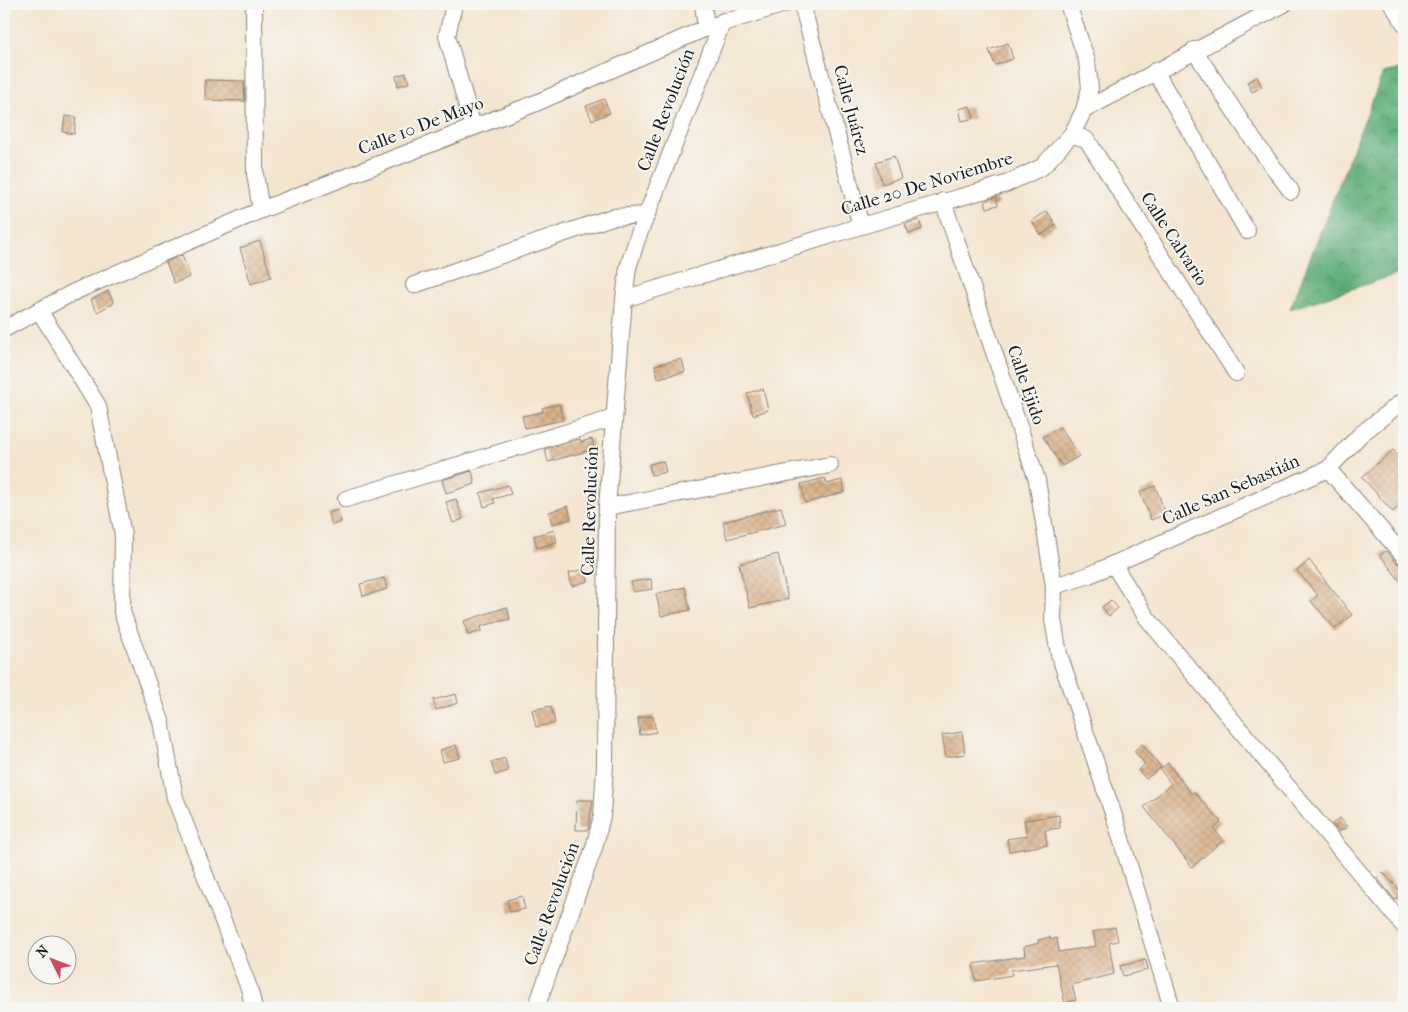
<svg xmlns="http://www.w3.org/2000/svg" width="1408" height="1012" font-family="'IM FELL French Canon',serif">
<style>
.forest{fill:url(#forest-crowns);stroke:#3d644a}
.building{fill:url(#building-cross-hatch)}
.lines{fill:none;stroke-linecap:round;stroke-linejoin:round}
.minor-casing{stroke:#888076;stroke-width:18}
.minor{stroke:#fff;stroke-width:16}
.labels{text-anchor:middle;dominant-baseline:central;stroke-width:4;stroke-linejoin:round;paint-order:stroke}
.street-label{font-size:18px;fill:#1c1c1c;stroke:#f6f6f2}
</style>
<defs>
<pattern id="forest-crowns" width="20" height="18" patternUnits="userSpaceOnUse" patternTransform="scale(1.25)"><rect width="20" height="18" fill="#5ead79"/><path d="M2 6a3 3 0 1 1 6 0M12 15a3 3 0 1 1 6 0" fill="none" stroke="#4d8c62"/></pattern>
<pattern id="building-cross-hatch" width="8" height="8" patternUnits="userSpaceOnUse" patternTransform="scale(1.25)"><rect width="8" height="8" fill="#d9b086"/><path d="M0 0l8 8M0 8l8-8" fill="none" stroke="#ba9773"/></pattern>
</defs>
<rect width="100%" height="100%" fill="#f6f6f2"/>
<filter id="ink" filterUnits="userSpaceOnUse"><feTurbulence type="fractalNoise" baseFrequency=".02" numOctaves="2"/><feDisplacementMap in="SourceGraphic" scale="10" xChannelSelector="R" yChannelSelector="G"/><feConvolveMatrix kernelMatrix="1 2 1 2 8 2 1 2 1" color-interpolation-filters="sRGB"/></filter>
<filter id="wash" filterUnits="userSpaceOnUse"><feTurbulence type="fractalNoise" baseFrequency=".0096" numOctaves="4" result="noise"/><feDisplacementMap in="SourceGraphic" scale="20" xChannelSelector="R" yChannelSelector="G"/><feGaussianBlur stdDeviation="1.12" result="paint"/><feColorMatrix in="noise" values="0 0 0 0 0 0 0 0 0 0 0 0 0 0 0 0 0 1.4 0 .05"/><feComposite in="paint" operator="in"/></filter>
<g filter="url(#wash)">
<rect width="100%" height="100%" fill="#f4e5d0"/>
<path class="forest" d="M1404,68V272L1290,309L1383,73Z"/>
<g id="blocks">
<g class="building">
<path d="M1008,43L1013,59L995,65L989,50Z"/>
<path d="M406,73L409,83L398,86L396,76Z"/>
<path d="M1257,77L1262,87L1252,92L1247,82Z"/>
<path d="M205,80L244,81L245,101L205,100Z"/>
<path d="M604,99L610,113L592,120L586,106Z"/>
<path d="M970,106L974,118L962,121L959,109Z"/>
<path d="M65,116L76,117L74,134L63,132Z"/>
<path d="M894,156L901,178L882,184L876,162Z"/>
<path d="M996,197L998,205L987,208L985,201Z"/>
<path d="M1047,211L1056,225L1041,235L1032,221Z"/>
<path d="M919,220L922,229L909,234L905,224Z"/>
<path d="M260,241L271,277L251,284L240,248Z"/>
<path d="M182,255L190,277L174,283L166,262Z"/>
<path d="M108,291L114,303L97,312L91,300Z"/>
<path d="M682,359L685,372L658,378L655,365Z"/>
<path d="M763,389L768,410L753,415L747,393Z"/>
<path d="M559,404L563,420L525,428L522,416L543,412L542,408Z"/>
<path d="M1060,427L1079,456L1062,466L1043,437Z"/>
<path d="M580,439L581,442L592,439L594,449L548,462L545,449Z"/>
<path d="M1393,450L1404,463V501L1393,512L1362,477Z"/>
<path d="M663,461L666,472L651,475L649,464Z"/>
<path d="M472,471L475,484L446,493L442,480Z"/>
<path d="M825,478L827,484L842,480L845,492L805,503L801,484Z"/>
<path d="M508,485L511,494L493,499L495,503L484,507L480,493Z"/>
<path d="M1155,486L1166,514L1151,520L1140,492Z"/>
<path d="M456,499L463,519L453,523L446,502Z"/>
<path d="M568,506L571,519L552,524L549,512Z"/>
<path d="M781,507L786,524L727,539L723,522Z"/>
<path d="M338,510L341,522L332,525L328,513Z"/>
<path d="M554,530L557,542L537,548L534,536Z"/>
<path d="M1386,551L1397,563L1404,566V586L1380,555Z"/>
<path d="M778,554L788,599L750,608L739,564Z"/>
<path d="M1309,560L1352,615L1335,629L1311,601L1318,595L1297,571Z"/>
<path d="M585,569L588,581L572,586L569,573Z"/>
<path d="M384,578L387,589L363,596L360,584Z"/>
<path d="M651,579L652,589L633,592L631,582Z"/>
<path d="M685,587L690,610L661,616L656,594Z"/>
<path d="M1111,600L1118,608L1109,616L1102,607Z"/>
<path d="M507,607L510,619L481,626L482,631L468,635L464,621Z"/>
<path d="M456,694L458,703L436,710L433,700Z"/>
<path d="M551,706L555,723L536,727L532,710Z"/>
<path d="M653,716L656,732L640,735L638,718Z"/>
<path d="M962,732L965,754L946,757L942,735Z"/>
<path d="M1142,744L1161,767L1146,779L1138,770L1145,764L1134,751Z"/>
<path d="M456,745L460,758L443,762L440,750Z"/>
<path d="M505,758L508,771L495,775L491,762Z"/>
<path d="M1168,763L1191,794L1194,792L1221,822L1214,829L1223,840L1192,867L1144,807L1171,784L1160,769Z"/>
<path d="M577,800H593L588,830H576Z"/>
<path d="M1059,815L1060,828L1045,830L1047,845L1009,851L1007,839L1027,836L1024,820Z"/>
<path d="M1340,818L1347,827L1339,832L1332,824Z"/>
<path d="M1383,872L1403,894L1395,900L1377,878Z"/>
<path d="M522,896L525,909L510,912L507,900Z"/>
<path d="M1115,927L1118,941L1109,943L1114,974L1072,985L1076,1000L1065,1003L1056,964L1011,970L1012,975L976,981L973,964L1025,956L1024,947L1039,943L1038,940L1050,937L1051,940L1057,938L1059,952L1096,946L1093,932Z"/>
<path d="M1146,960L1148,970L1123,976L1120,966Z"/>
</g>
</g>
</g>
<g filter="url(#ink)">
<use href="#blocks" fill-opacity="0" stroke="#888076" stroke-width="1"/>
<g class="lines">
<defs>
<g id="minor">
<path d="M254,4L255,174L261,210"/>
<path d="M454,4L447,36L473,127"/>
<path d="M703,4L706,28"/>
<path d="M802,4L861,226"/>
<path d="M1068,4L1087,61L1090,88L1084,110"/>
<path d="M1392,4L1404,23"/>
<path d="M1194,50L1252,138L1291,191"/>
<path d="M1155,71L1247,231"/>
<path d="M1072,134L1087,140L1236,373"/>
<path d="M943,201L1037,480L1054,586L1053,620L1059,654L1116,822L1172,1008"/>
<path d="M414,285L612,217L647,215"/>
<path d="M624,299L861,226L1006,184L1042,167L1072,134L1084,110L1284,4"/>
<path d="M39,310L98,406L123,535L122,612L161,721L175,798L249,988L254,1008"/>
<path d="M4,329L74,292L261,210L536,103L706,28L785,4"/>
<path d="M1328,469L1404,556"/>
<path d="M346,499L614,418"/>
<path d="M607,507L830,465"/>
<path d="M1113,564L1147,618L1404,926"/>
<path d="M1054,586L1087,576L1328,469L1360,435L1404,400"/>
<path d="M536,1008L594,848L602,816L605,765L607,507L624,299L628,268L637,239L723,21"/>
</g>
</defs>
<use href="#minor" class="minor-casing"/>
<use href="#minor" class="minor"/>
</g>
</g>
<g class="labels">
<g class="street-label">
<text transform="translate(666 110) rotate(-69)">Calle Revolución</text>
<text transform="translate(851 110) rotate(75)">Calle Juárez</text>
<text transform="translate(421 126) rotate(-21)">Calle 10 De Mayo</text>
<text transform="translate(927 184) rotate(-17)">Calle 20 De Noviembre</text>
<text transform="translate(1174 239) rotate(57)">Calle Calvario</text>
<text transform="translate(1026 385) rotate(71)">Calle Ejido</text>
<text transform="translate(1231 490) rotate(-24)">Calle San Sebastián</text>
<text transform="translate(590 511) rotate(-88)">Calle Revolución</text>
<text transform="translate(552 904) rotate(-70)">Calle Revolución</text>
</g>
</g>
<rect width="1408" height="1012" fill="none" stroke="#f6f6f2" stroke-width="20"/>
<g transform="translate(52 960) rotate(312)"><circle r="24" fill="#f6f6f2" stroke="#9f9f9c"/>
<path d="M0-4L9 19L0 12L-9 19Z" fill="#d1495b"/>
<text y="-8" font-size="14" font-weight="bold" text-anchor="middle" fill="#1c1c1c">N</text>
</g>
</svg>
